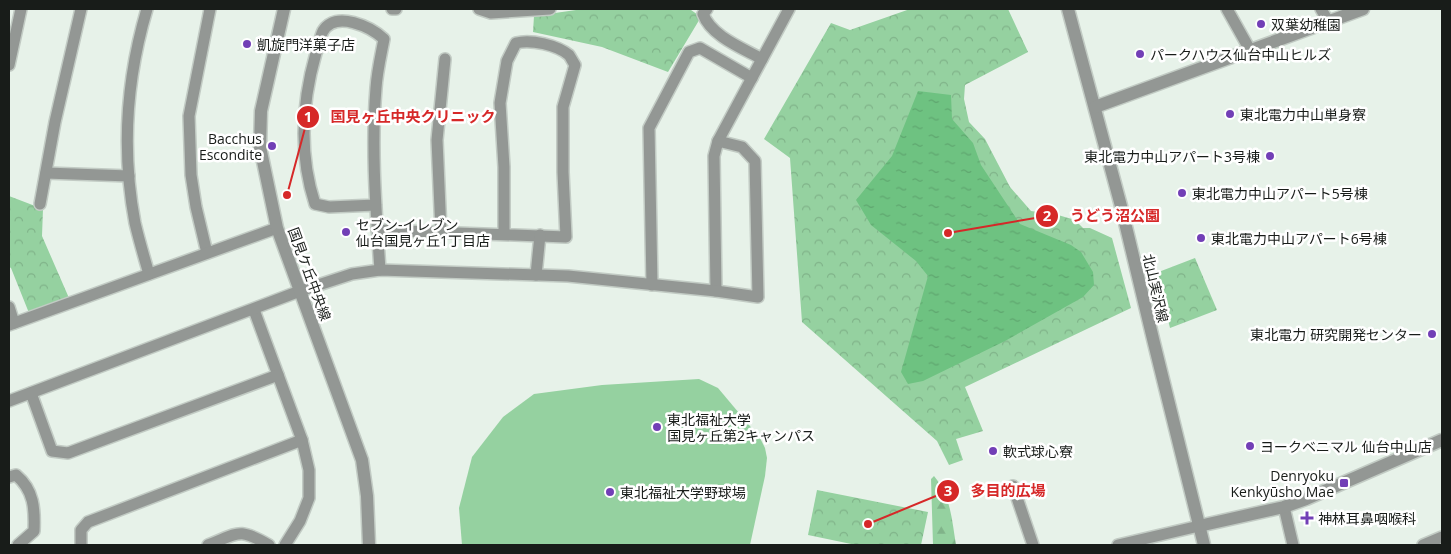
<svg xmlns="http://www.w3.org/2000/svg" width="1451" height="554" font-family="'Open Sans','Noto Sans JP',sans-serif">
<style>
.forest{fill:url(#forest-firs)}
.park{fill:url(#park-crowns)}
.pitch{fill:#95d1a0}
.water{fill:url(#water-ripples)}
.lines{fill:none;stroke-linecap:round;stroke-linejoin:round}
.minor-casing{stroke:#c2cbc4;stroke-width:14}
.tertiary-casing{stroke:#c2cbc4;stroke-width:15}
.minor{stroke:#939794;stroke-width:11}
.tertiary{stroke:#939794;stroke-width:12}
.poi-dot{fill:#723fb6;stroke:#fff;stroke-width:2}
.labels{text-anchor:middle;dominant-baseline:central;stroke-width:5;stroke-linejoin:round;paint-order:stroke}
.poi-label{font-size:14px;fill:#181c19;stroke:#fff;text-anchor:start}
.street-label{font-size:14px;fill:#181c19;stroke:#fff}
.leader{fill:none;stroke:#d62828;stroke-width:2}
.callout-dot{fill:#d62828;stroke:#fff;stroke-width:2}
.mark-label{font-size:15px;text-anchor:middle;font-weight:bold;fill:#fff}
.callout-label{font-size:15px;text-anchor:middle;font-weight:bold;fill:#d62828;stroke:#fff;stroke-width:5;stroke-linejoin:round;paint-order:stroke}
</style>
<defs>
<pattern id="forest-firs" width="22" height="20" patternUnits="userSpaceOnUse" patternTransform="scale(1.25)"><rect width="22" height="20" fill="#95d1a0"/><path d="M5 1l3.5 6h-7zM16 11l3.5 6h-7z" fill="#80b389"/></pattern>
<pattern id="park-crowns" width="20" height="18" patternUnits="userSpaceOnUse" patternTransform="scale(1.25)"><rect width="20" height="18" fill="#95d1a0"/><path d="M2 6a3 3 0 1 1 6 0M12 15a3 3 0 1 1 6 0" fill="none" stroke="#80b389"/></pattern>
<pattern id="water-ripples" width="26" height="14" patternUnits="userSpaceOnUse" patternTransform="scale(1.25)"><rect width="26" height="14" fill="#6ec281"/><path d="M2 4q2-2 4 0t4 0M15 11q2-2 4 0t4 0" fill="none" stroke="#5fa66f"/></pattern>
</defs>
<rect width="100%" height="100%" fill="#e7f2e9"/>
<path class="forest" d="M934,476C951,496 952,521 956,545H933L931,479Z"/>
<g class="park">
<path d="M583,9H692L691,10L701,17L668,72L602,47L533,32L534,16Z"/>
<path d="M910,9H1008L1028,52L965,85L964,99L969,122L985,139L1010,187L1031,211L1058,215L1075,220L1083,228H1090L1112,238L1131,308L965,387L983,431L956,439L963,460L949,465L937,441L802,322L790,158L764,139L831,23L850,30Z"/>
<path d="M9,196L43,209L42,236L69,298L29,313L11,268L9,267Z"/>
<path d="M1195,258L1217,310L1170,328L1156,273Z"/>
<path d="M817,490L928,512L921,545H856L808,535Z"/>
</g>
<path class="pitch" d="M699,379L718,388L760,438L765,448L767,458L765,476L750,545H462L459,508L472,457L503,417L534,394L602,385Z"/>
<path class="water" d="M918,91L951,95L952,119L973,143L981,165L1020,224L1071,245L1081,252L1093,272L1094,285L1083,297L1005,341L923,381L908,384L901,372L928,276L916,261L871,225L856,200L892,156Z"/>
<g class="lines">
<defs>
<g id="minor">
<path d="M147,9C126,80 121,149 135,223C139,240 144,257 149,274"/>
<path d="M392,9H396"/>
<path d="M479,9L491,13L550,9"/>
<path d="M707,9L703,14C711,36 742,48 762,59"/>
<path d="M1227,9L1250,50"/>
<path d="M1321,9L1328,21"/>
<path d="M9,65L21,9"/>
<path d="M46,173L129,176"/>
<path d="M40,204L55,122L81,9"/>
<path d="M376,205L329,207L315,204C299,155 302,102 316,53C319,46 320,37 323,31C336,10 371,27 384,39C381,55 377,72 376,88C371,149 376,210 380,270"/>
<path d="M377,230L566,237L563,172V107L575,65C573,62 571,58 569,55C557,45 531,39 516,43L507,61L500,103L504,167V234"/>
<path d="M441,232L437,140L445,59"/>
<path d="M207,253L196,207L191,175L189,116L210,9"/>
<path d="M536,275L540,235"/>
<path d="M652,285L649,128L689,52L700,48L752,78"/>
<path d="M716,291L714,156L718,141L789,9"/>
<path d="M9,307L14,323"/>
<path d="M254,310L302,440L309,470V498L300,521L285,545"/>
<path d="M9,325L277,228"/>
<path d="M31,393L52,451L68,453L278,375"/>
<path d="M9,401L300,291L352,274L380,270L568,276L716,291L758,297L755,161L742,147L718,141"/>
<path d="M9,477L16,475C34,490 35,509 34,531L18,545"/>
<path d="M1013,486L1033,545"/>
<path d="M1284,507L1293,545"/>
<path d="M81,545V530L88,522L302,440"/>
<path d="M208,545C239,533 238,527 269,545"/>
<path d="M1118,545L1199,526"/>
<path d="M1423,545L1442,537"/>
</g>
<g id="tertiary">
<path d="M284,9L261,111L260,147L277,228L362,460L367,496L369,545"/>
<path d="M1068,9L1121,206L1154,343L1204,545"/>
<path d="M1095,107L1363,9"/>
<path d="M1199,526L1284,507L1306,499L1442,440"/>
</g>
</defs>
<use href="#minor" class="minor-casing"/>
<use href="#tertiary" class="tertiary-casing"/>
<use href="#minor" class="minor"/>
<use href="#tertiary" class="tertiary"/>
</g>
<g class="poi-dot">
<circle cx="1261" cy="24" r="5"/>
<circle cx="247" cy="44" r="5"/>
<circle cx="1140" cy="54" r="5"/>
<circle cx="1230" cy="114" r="5"/>
<circle cx="272" cy="146" r="5"/>
<circle cx="1270" cy="156" r="5"/>
<circle cx="1182" cy="193" r="5"/>
<circle cx="346" cy="232" r="5"/>
<circle cx="1201" cy="238" r="5"/>
<circle cx="1432" cy="334" r="5"/>
<circle cx="657" cy="427" r="5"/>
<circle cx="1250" cy="446" r="5"/>
<circle cx="993" cy="451" r="5"/>
<rect x="1339" y="478" width="10" height="10" rx="2.5"/>
<circle cx="610" cy="492" r="5"/>
<path d="M1304.5 510.5h5v5h5v5h-5v5h-5v-5h-5v-5h5z"/>
</g>
<g class="labels">
<g class="poi-label">
<text x="1271" y="24">双葉幼稚園</text>
<text x="257" y="44">凱旋門洋菓子店</text>
<text x="1150" y="54">パークハウス仙台中山ヒルズ</text>
<text x="1240" y="114">東北電力中山単身寮</text>
<text x="262" y="138" text-anchor="end">Bacchus<tspan x="262" dy="16">Escondite</tspan></text>
<text x="1260" y="156" text-anchor="end">東北電力中山アパート3号棟</text>
<text x="1192" y="193">東北電力中山アパート5号棟</text>
<text x="356" y="224">セブン-イレブン<tspan x="356" dy="16">仙台国見ヶ丘1丁目店</tspan></text>
<text x="1211" y="238">東北電力中山アパート6号棟</text>
<text x="1422" y="334" text-anchor="end">東北電力 研究開発センター</text>
<text x="667" y="419">東北福祉大学<tspan x="667" dy="16">国見ヶ丘第2キャンパス</tspan></text>
<text x="1260" y="446">ヨークベニマル 仙台中山店</text>
<text x="1003" y="451">軟式球心寮</text>
<text x="1334" y="475" text-anchor="end">Denryoku<tspan x="1334" dy="16">Kenkyūsho Mae</tspan></text>
<text x="620" y="492">東北福祉大学野球場</text>
<text x="1318" y="518">神林耳鼻咽喉科</text>
</g>
<g class="street-label">
<text transform="translate(310 274) rotate(70)">国見ケ丘中央線</text>
<text transform="translate(1156 288) rotate(77)">北山実沢線</text>
</g>
</g>
<path class="leader" d="M287 195L308 117M948 233L1047 216M868 524L948 491"/>
<g class="callout-dot">
<circle cx="287" cy="195" r="5"/>
<circle cx="948" cy="233" r="5"/>
<circle cx="868" cy="524" r="5"/>
<circle cx="308" cy="117" r="12"/>
<circle cx="1047" cy="216" r="12"/>
<circle cx="948" cy="491" r="12"/>
</g>
<g class="mark-label">
<text x="308" y="122">1</text>
<text x="1047" y="221">2</text>
<text x="948" y="496">3</text>
</g>
<g class="callout-label">
<text x="413" y="122">国見ヶ丘中央クリニック</text>
<text x="1115" y="221">うどう沼公園</text>
<text x="1008" y="496">多目的広場</text>
</g>
<rect width="1451" height="554" fill="none" stroke="#181c19" stroke-width="20"/>
</svg>
